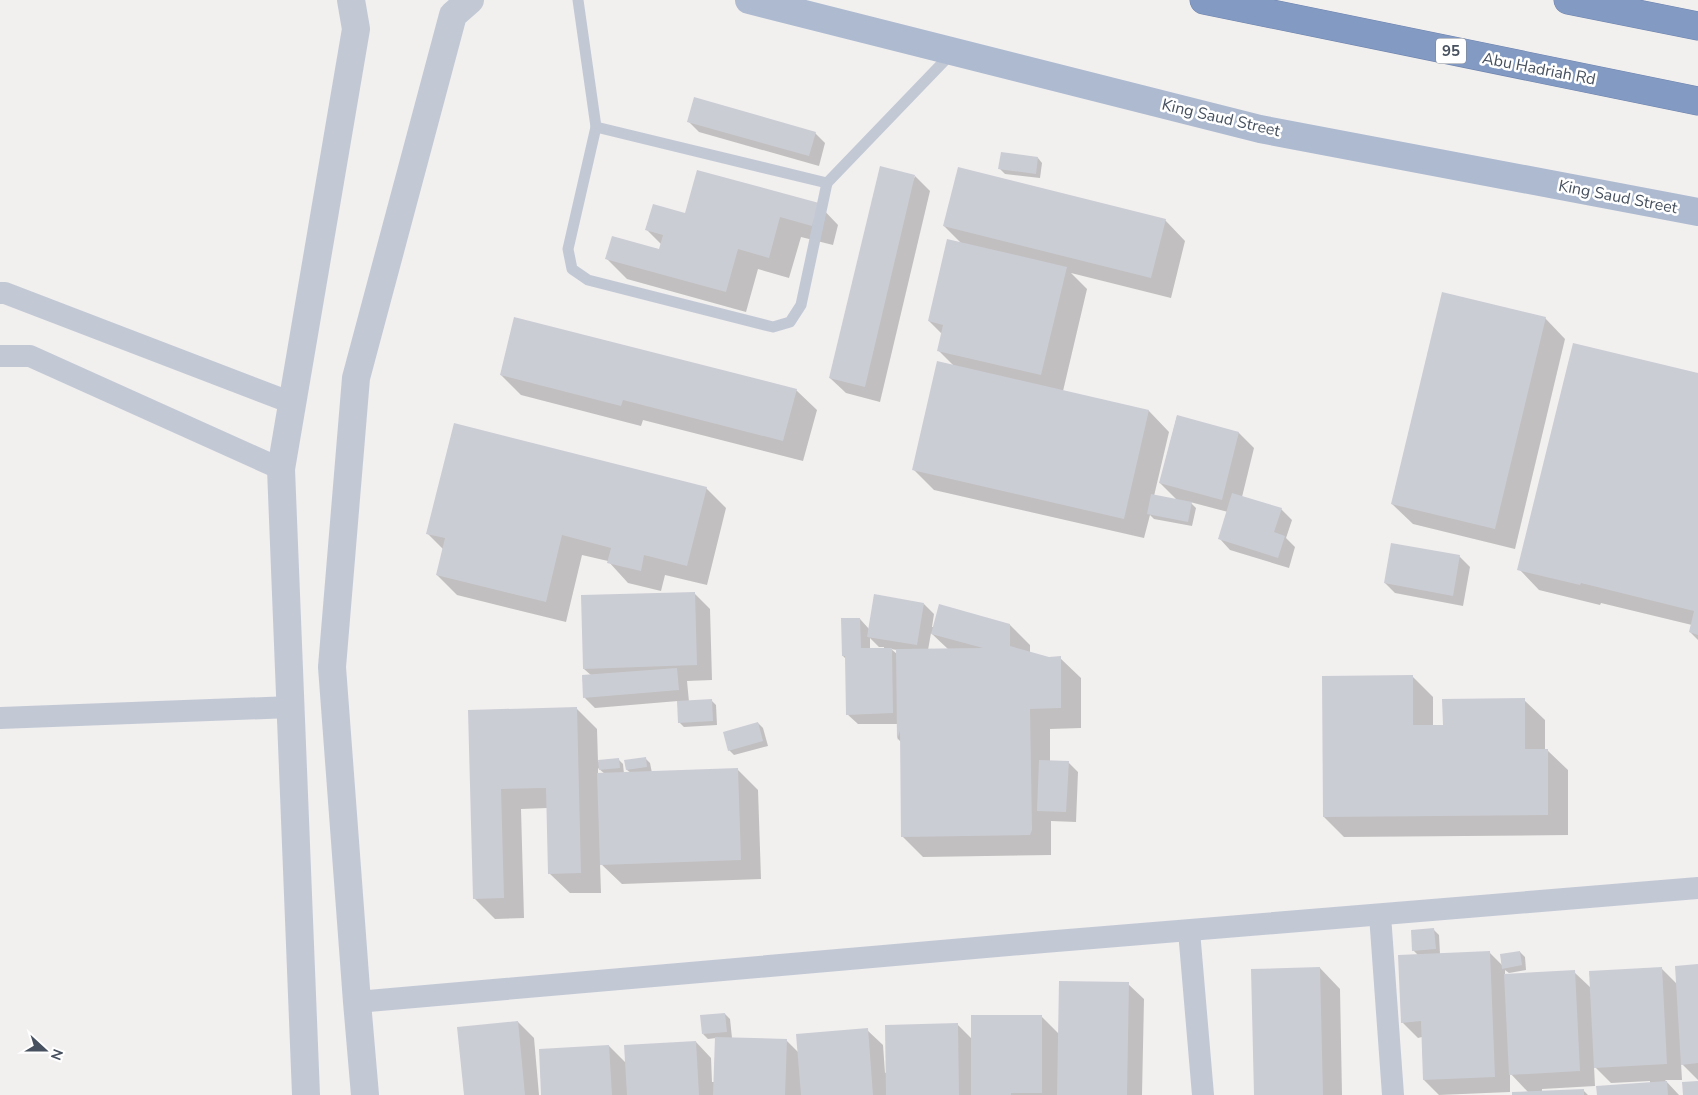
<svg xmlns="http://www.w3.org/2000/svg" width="1698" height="1095" font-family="'Nunito Sans',sans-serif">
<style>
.shadow{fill:#0003;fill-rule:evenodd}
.building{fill:#cbcdd5}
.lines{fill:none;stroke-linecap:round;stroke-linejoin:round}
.motorway-casing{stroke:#6e84ae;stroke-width:29}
.service{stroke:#c2c9d5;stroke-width:11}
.minor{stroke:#c2c9d5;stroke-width:22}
.tertiary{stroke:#c2c9d5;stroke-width:28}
.primary{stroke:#adbad0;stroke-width:28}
.motorway{stroke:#839ac2;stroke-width:28}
.labels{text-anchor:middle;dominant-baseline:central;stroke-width:5;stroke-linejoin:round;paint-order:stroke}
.shield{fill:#fff;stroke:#7e848e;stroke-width:1}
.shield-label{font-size:15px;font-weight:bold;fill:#46505e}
.street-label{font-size:16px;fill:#46505e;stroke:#fff}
</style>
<rect width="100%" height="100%" fill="#f2efef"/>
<g class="shadow">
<path d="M688,121L815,133L825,143L819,166L699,132Z"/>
<path d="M1038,158L1042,163L1040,178L1005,174L1000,169Z"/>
<path d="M915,176L930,191L880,402L846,393L830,378Z"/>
<path d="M818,204L838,225L833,245L801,237L789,278L758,269L746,312L627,279L607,259L660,251L662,245L647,230L686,214Z"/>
<path d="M1165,220L1185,241L1171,298L1071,273L1087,289L1063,391L1149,411L1169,432L1154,496L1178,501L1160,483L1177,416L1239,433L1254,448L1242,497L1281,509L1292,520L1286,538L1295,547L1289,568L1230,550L1220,539L1228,512L1190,502L1196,508L1192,526L1154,519L1150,515L1144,538L934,490L913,469L954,366L938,350L942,334L929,321L962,244L944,226Z"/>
<path d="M1545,318L1565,339L1515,549L1413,524L1392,504Z"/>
<path d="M1698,374V640L1690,632L1692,625L1601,603L1600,605L1539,590L1519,569Z"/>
<path d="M501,375L796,390L817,410L803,461L643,420L641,426L521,395Z"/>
<path d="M706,488L726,508L707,585L665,575L661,591L628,583L608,561L582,555L566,622L457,595L437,575L443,549L428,534Z"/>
<path d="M1459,556L1470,567L1463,606L1395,593L1385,583Z"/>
<path d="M694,593L710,609L712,680L687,681L689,702L711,700L716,705L717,725L684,727L679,722L678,701L595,708L585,698L592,676L584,669Z"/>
<path d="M924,604L934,614L932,627L1010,625L1030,645V653L1049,658H1060L1081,678V728L1050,729V761L1068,762L1078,772L1076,822L1051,821V855L923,857L902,836L901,742L898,739V724H858L847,714L846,659L843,656L860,619L869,629ZM931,633L949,650H928ZM870,638L879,647H884V649H870ZM891,649L897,650V654Z"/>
<path d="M1413,677L1433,697V726H1444L1524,700L1545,720V750H1547L1568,770V835L1344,837L1324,817Z"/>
<path d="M577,709L597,729L598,762L618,759L623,764L624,774L631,773L627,770L626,761L645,758L650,763L652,773L738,770L758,790L761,879L622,884L600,863L601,893H570L549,873L548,808L521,809L524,918L495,919L474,898L470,711ZM598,768L605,774H598Z"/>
<path d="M758,723L763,728L768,746L734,755L729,750Z"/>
<path d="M1434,930L1439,935L1440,954L1489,952L1503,966L1520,952L1525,957L1526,970L1509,973L1505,970V975L1574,972L1591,988L1662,969L1677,984L1698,965V1080L1681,1063L1682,1080H1665L1679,1095H1598L1650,1084V1081L1611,1083L1594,1066L1595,1086L1542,1089V1092L1583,1090L1588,1095H1513L1528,1092L1510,1073V1092L1439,1095L1424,1080L1422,1037L1418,1038L1402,1022L1418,955L1413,950Z"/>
<path d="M1320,968L1340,989L1342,1095H1255Z"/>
<path d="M1128,984L1144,999L1142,1095H542L609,1046L627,1064L696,1042L711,1058L712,1082H714L716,1038L708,1039L703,1034L725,1014L730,1019L732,1038L786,1040L799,1053L867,1030L883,1045L885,1073L887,1072L957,1024L972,1039L1041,1016L1059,1034Z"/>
<path d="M518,1022L534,1038L539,1095H465Z"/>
</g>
<g class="building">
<path d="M694,97L816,132L809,156L687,122Z"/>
<path d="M1001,152L1038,157L1036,174L998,169Z"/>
<path d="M880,166L915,175L865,387L829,378Z"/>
<path d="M958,167L1166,219L1151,278L943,226Z"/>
<path d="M697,170L819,203L812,226L780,217L769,258L738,249L726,292L605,259L612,236L659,249L663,235L645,230L653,204L685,213Z"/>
<path d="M947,239L1067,267L1041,375L937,351L943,325L928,321Z"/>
<path d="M1442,292L1546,317L1495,529L1391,504Z"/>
<path d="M514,317L797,389L783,441L623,400L621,406L500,375Z"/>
<path d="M1573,343L1698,373V635L1689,632L1694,611L1581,583L1580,585L1517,570Z"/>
<path d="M937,361L1149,410L1124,519L912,470Z"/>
<path d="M1177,415L1239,432L1222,500L1159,483Z"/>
<path d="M454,423L707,487L687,566L644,555L641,571L607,563L611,548L562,535L546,602L436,575L445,538L426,534Z"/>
<path d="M1232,493L1282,508L1274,532L1285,536L1278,558L1218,539Z"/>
<path d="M1151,494L1192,502L1188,522L1147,514Z"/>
<path d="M1391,543L1460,555L1453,596L1384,583Z"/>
<path d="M695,592L697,665L583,669L581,595Z"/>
<path d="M874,594L924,603L917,645L867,637Z"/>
<path d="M939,604L1010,624V646L1049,657L1061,656V708L1030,709L1032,830L1030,835L901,837L900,731L897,740L896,649L983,648L931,634Z"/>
<path d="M841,618H860L861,648H892L893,713L846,715L845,656H842Z"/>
<path d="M677,668L679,690L583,698L582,675Z"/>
<path d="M1413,675V725H1443L1442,699L1525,698V749H1548V815L1323,817L1322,676Z"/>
<path d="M712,699L713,721L678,723L677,701Z"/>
<path d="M577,707L581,873L548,874L546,788L501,789L504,898L473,899L468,710Z"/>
<path d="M758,722L763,741L728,751L723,732Z"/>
<path d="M646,757L647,767L626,770L624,760Z"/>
<path d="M619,758L620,768L599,770L598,760Z"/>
<path d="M1039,760L1069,761L1066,812L1037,811Z"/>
<path d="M738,768L741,860L600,865L597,773Z"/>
<path d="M1434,928L1436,949L1412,951L1411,930Z"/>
<path d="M1490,951L1495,1077L1423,1080L1421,1021L1401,1023L1398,955Z"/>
<path d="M1520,951L1522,965L1502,969L1500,954Z"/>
<path d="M1698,964V1063L1681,1065L1675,966Z"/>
<path d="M1320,967L1323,1095H1254L1251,969Z"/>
<path d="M1662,967L1667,1064L1594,1068L1589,971Z"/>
<path d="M1575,970L1580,1071L1509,1075L1504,974Z"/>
<path d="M1059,981L1129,982L1127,1095H1057Z"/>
<path d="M725,1013L727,1032L702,1034L700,1015Z"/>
<path d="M971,1015H1042V1093H1011V1095H971Z"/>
<path d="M518,1021L525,1095H464L457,1027Z"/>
<path d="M958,1023L959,1095H886L885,1025Z"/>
<path d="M868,1028L873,1095H801L796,1034Z"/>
<path d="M715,1037L787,1039L785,1095H713Z"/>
<path d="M696,1041L699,1095H627L624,1045Z"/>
<path d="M609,1045L612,1095H541L539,1049Z"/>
<path d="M1667,1081L1668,1095H1597L1596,1086Z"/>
<path d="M1698,1081V1095H1683L1682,1082Z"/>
<path d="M1584,1089V1095H1512V1092Z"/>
</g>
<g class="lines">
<defs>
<g id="motorway">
<path d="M1204,0L1698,101"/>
<path d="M1568,0L1698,26"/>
</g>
</defs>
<use href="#motorway" class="motorway-casing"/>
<g class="service">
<path d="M578,0L596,127L827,183L952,53"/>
<path d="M596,127L568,249L572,269L588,280L773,327L790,322L801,305L827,183"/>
</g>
<g class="minor">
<path d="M0,293H5L292,403"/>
<path d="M0,356H30L281,469"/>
<path d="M0,718L291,707"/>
<path d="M1380,915L1393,1095"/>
<path d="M1189,931L1203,1095"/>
<path d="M357,1002L1044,942L1698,888"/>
</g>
<g class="tertiary">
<path d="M306,1095L281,469L356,29L351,0"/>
<path d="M365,1095L357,1002L332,667L356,378L453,15L470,0"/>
</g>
<path class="primary" d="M749,0L1260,129L1698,212"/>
<use href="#motorway" class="motorway"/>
</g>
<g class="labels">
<rect class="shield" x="1436" y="38.5" width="30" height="25" rx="4"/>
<g class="shield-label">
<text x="1451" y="51">95</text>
</g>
<g class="street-label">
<text transform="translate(1539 69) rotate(11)">Abu Hadriah Rd</text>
<text transform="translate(1221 118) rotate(13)">King Saud Street</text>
<text transform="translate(1618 197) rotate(11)">King Saud Street</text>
</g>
</g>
<g transform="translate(45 1050) rotate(111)" stroke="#ffffff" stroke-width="4" paint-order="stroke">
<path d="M0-4L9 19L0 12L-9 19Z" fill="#46505e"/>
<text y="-8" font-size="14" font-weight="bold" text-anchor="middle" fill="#46505e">N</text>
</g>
</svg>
